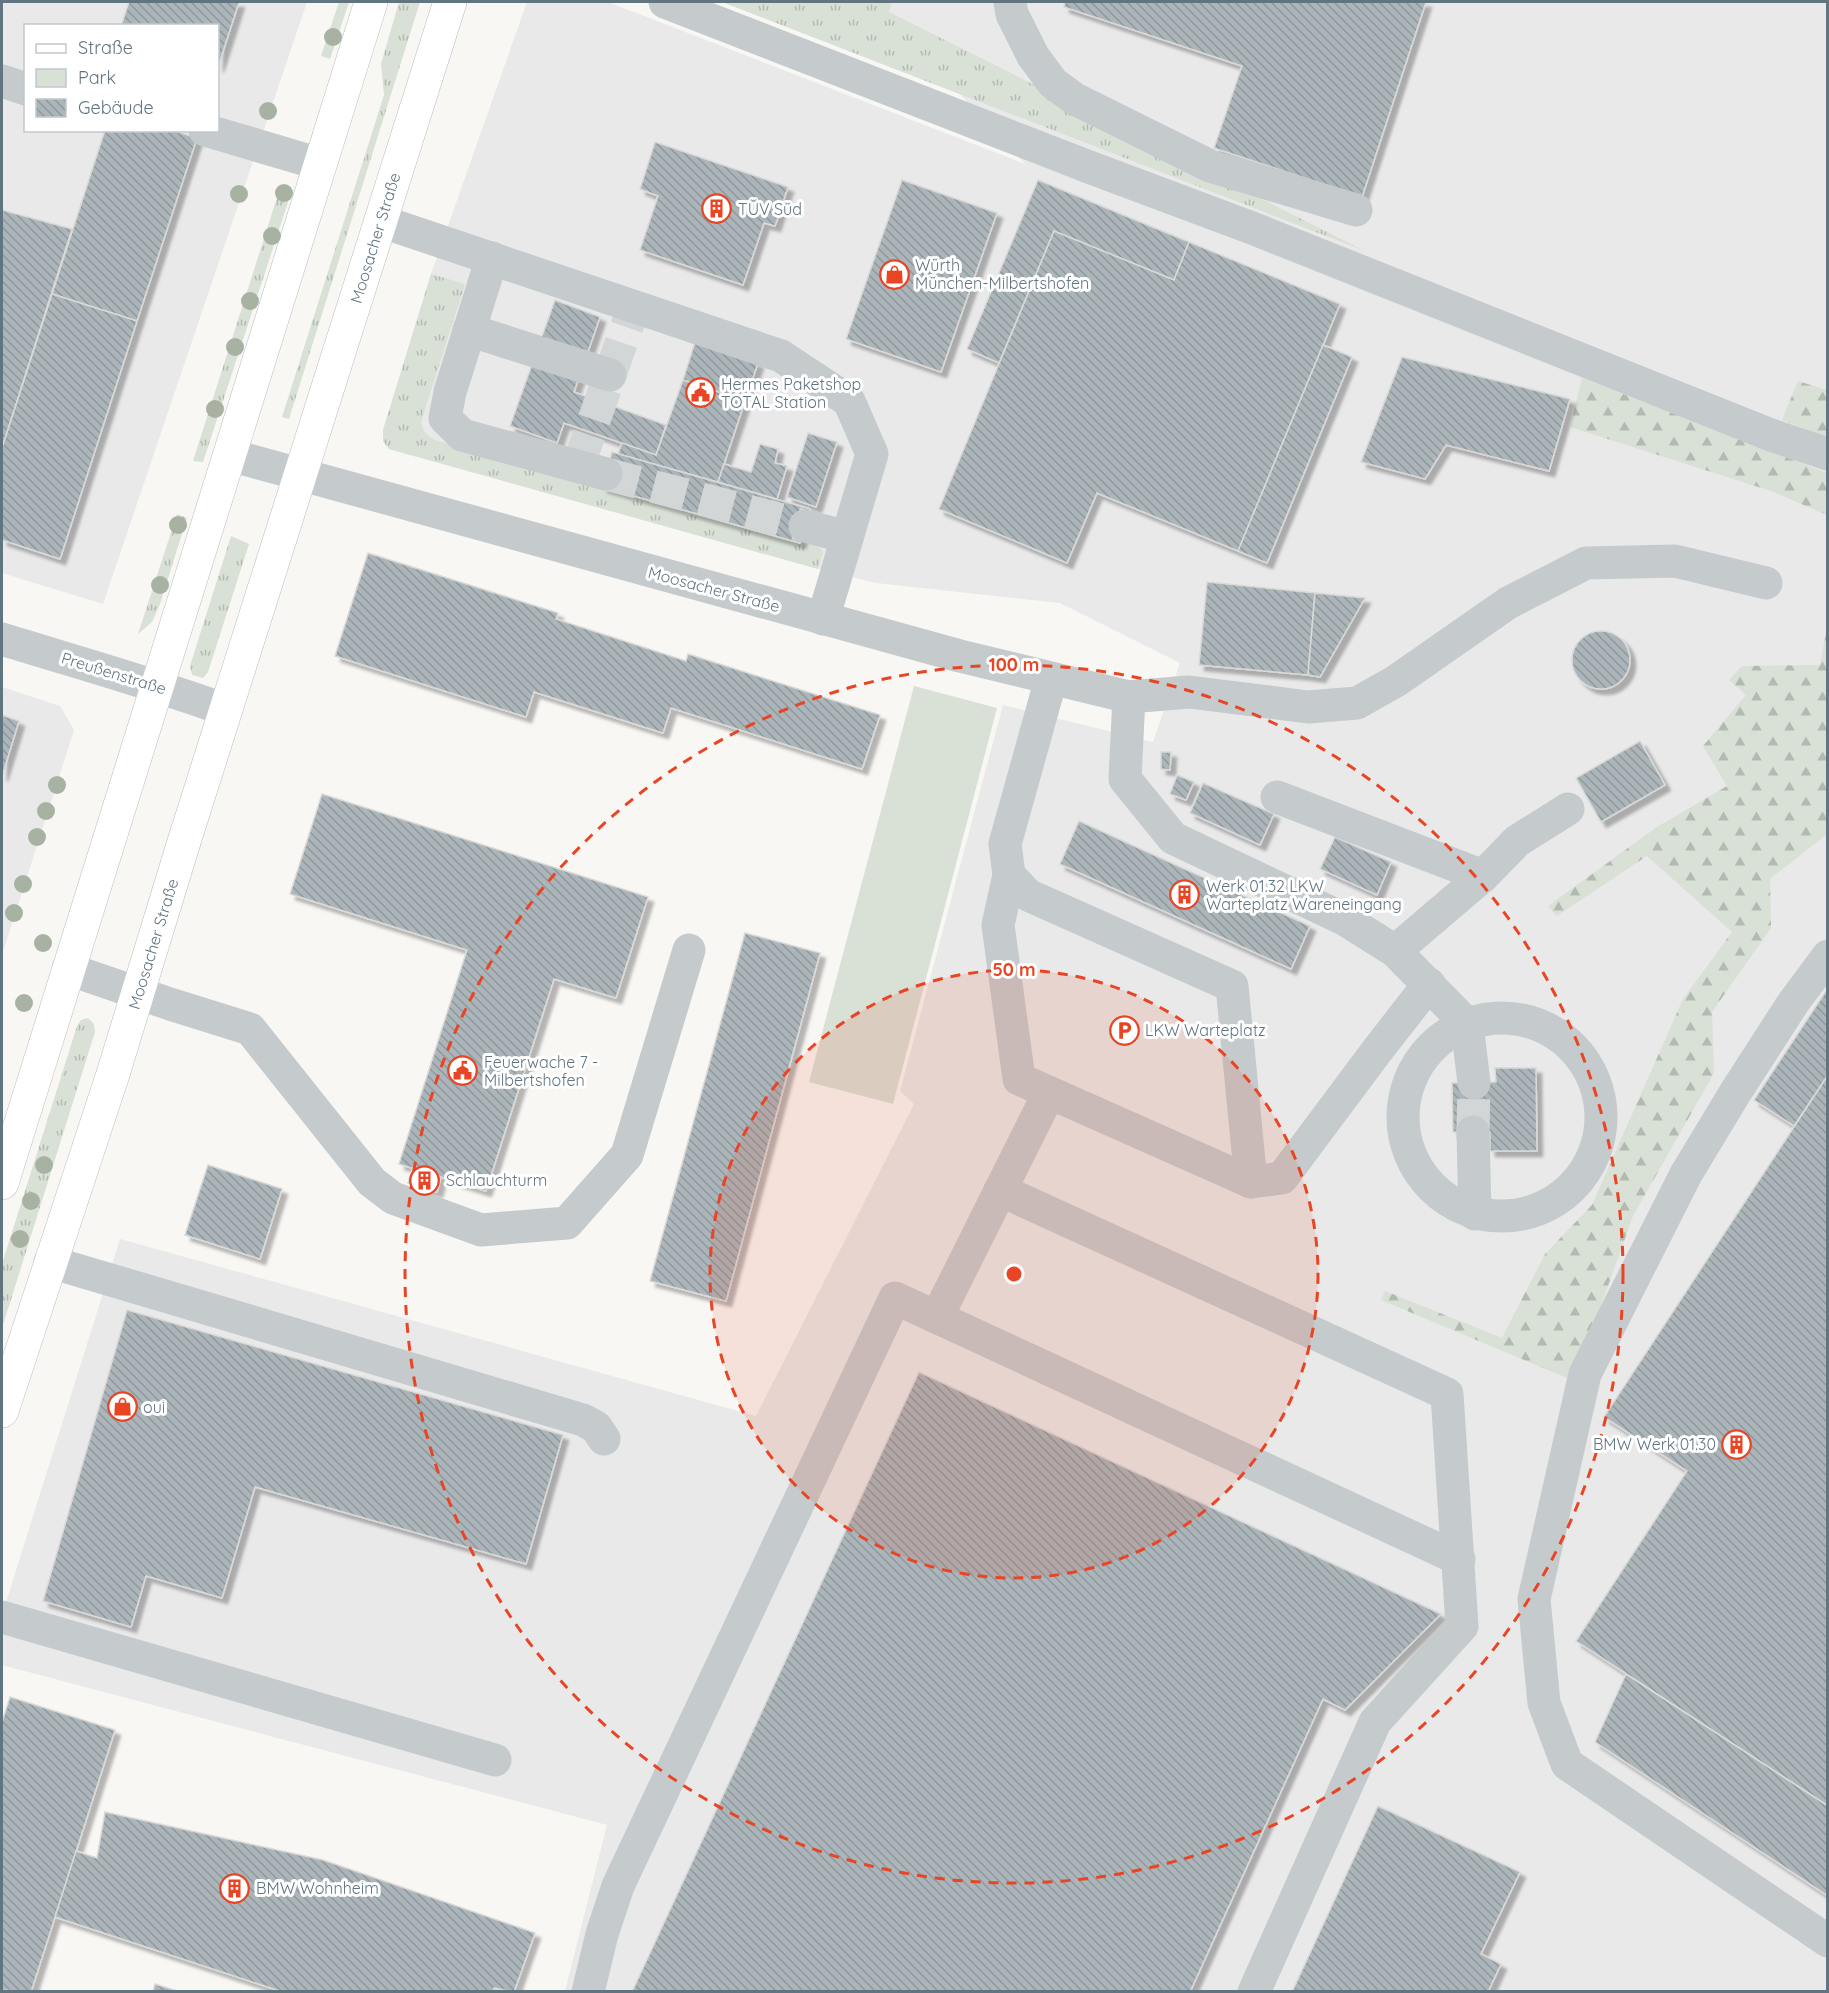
<svg xmlns="http://www.w3.org/2000/svg" width="1829" height="1993" font-family="Quicksand,sans-serif">
<style>
.built{fill:#e8e9e8;fill-rule:evenodd}
.grass{fill:url(#grass-tufts)}
.forest{fill:url(#forest-firs)}
.park{fill:#d9e0d5}
.building{fill:url(#building-back-hatch);stroke:#d9d9d7;stroke-width:1.5;filter:url(#shadow)}
.lines{fill:none;stroke-linecap:round;stroke-linejoin:round}
.minor-tunnel{stroke:#d2d6d7;stroke-width:33;stroke-dasharray:33 16;stroke-linecap:butt}
.major-casing{stroke:#b8bdc0;stroke-width:34}
.minor{stroke:#c5cacc;stroke-width:33}
.major{stroke:#fff;stroke-width:33}
.tree{fill:#a8b2a3}
.ring{fill:none;stroke:#e94423;stroke-width:3;stroke-dasharray:10 8}
.labels{text-anchor:middle;dominant-baseline:central;stroke-width:6;stroke-linejoin:round;paint-order:stroke}
.poi-label{font-size:16px;fill:#617581;stroke:#fff;text-anchor:start}
.street-label{font-size:16px;fill:#617581;stroke:#fff}
.centre{fill:#e94423;stroke:#fff;stroke-width:3}
.ring-label{font-size:18px;text-anchor:middle;font-weight:bold;fill:#e94423;stroke:#fff;stroke-width:6;stroke-linejoin:round;paint-order:stroke}
</style>
<defs>
<pattern id="grass-tufts" width="24" height="20" patternUnits="userSpaceOnUse" patternTransform="scale(1.5)"><rect width="24" height="20" fill="#d9e0d5"/><path d="M3 7l-1-3M5 7V3M7 7l1-3M15 17l-1-3M17 17v-4M19 17l1-3" fill="none" stroke="#b3bab2"/></pattern>
<pattern id="forest-firs" width="22" height="20" patternUnits="userSpaceOnUse" patternTransform="scale(1.5)"><rect width="22" height="20" fill="#d9e0d5"/><path d="M5 1l3.5 6h-7zM16 11l3.5 6h-7z" fill="#b3bab2"/></pattern>
<pattern id="building-back-hatch" width="6" height="6" patternUnits="userSpaceOnUse" patternTransform="scale(1.5)"><rect width="6" height="6" fill="#abb5ba"/><path d="M-1 5l2 2M0 0l6 6M5-1l2 2" fill="none" stroke="#8f989d"/></pattern>
<filter id="shadow"><feDropShadow dx="5.5" dy="5.5" stdDeviation="1.5" flood-color="#0004"/></filter>
</defs>
<rect width="100%" height="100%" fill="#f8f7f4"/>
<g class="built">
<path d="M2,2H307L103,604L2,573ZM26,26H218V130H26Z"/>
<path d="M527,2H608L1025,164L957,91L733,2H1827V1991H565L607,1825L2,1665V1615L120,1239L756,1416L914,1104L900,1091L1003,705L1153,742L1180,663L1060,603L876,583L818,569L389,449L383,441V430L431,274Z"/>
<path d="M2,687L60,706L74,730L2,955Z"/>
</g>
<g class="grass">
<path d="M339,2H349L330,59L321,56Z"/>
<path d="M399,2H420L289,419L282,417L384,95L381,64Z"/>
<path d="M722,2H892L889,12L1365,251Z"/>
<path d="M281,185L292,190L203,462L193,461Z"/>
<path d="M431,274L465,284L421,422C423,432 426,435 435,440L800,542L802,539L820,548L823,552L818,569L389,449L383,441V430Z"/>
<path d="M177,514L187,518L160,604L152,622L138,634Z"/>
<path d="M231,536L249,544L208,672L203,678L192,675L190,666Z"/>
<path d="M88,1018L94,1024L95,1032L2,1328V1264L77,1026L81,1020Z"/>
</g>
<g class="forest">
<path d="M1582,378L1827,473V515L1771,491L1570,427Z"/>
<path d="M1798,381L1827,390V437L1782,420Z"/>
<path d="M1827,627V834L1770,879L1771,928L1712,1012L1714,1073L1633,1216L1574,1381L1381,1300L1385,1291L1502,1338L1545,1254L1592,1205L1683,999L1732,932L1647,856L1557,916L1548,906L1657,827L1727,786L1703,746L1746,695L1729,680L1742,666L1820,665Z"/>
</g>
<path class="park" d="M914,686L997,708L893,1104L809,1082Z"/>
<g class="building">
<path d="M129,2H239L218,67V26H121Z"/>
<path d="M1065,2H1426L1362,197L1214,148L1242,66L1064,7Z"/>
<path d="M105,130H172L197,138L137,321L52,294Z"/>
<path d="M655,142L788,187L775,226L764,223L743,285L640,250L658,196L640,189Z"/>
<path d="M902,180L997,213L941,372L846,339Z"/>
<path d="M1038,180L1189,242L1174,280L1054,231L999,363L967,349Z"/>
<path d="M2,210L72,229L2,448Z"/>
<path d="M1054,231L1174,280L1189,242L1340,304L1238,551L1097,493L1067,563L939,509Z"/>
<path d="M52,294L137,321L60,559L2,540V448Z"/>
<path d="M555,300L600,317L574,392L666,425L656,455L564,423L557,443L510,426Z"/>
<path d="M695,342L758,363L745,401L683,380Z"/>
<path d="M1323,345L1352,357L1267,563L1238,551Z"/>
<path d="M1402,357L1570,399L1549,471L1446,445L1425,479L1361,462Z"/>
<path d="M683,380L745,401L718,482L618,454L622,443L656,455Z"/>
<path d="M808,433L837,442L816,507L787,497Z"/>
<path d="M760,444L778,449L775,463L787,466L777,499L718,482L724,464L751,472Z"/>
<path d="M612,452L810,509L800,543L602,487Z"/>
<path d="M368,553L558,613L556,619L686,661L688,654L880,715L862,769L671,708L663,733L534,692L526,717L335,656Z"/>
<path d="M1207,582L1315,593L1308,675L1199,665Z"/>
<path d="M1315,593L1365,598L1320,677L1308,675Z"/>
<circle cx="1601" cy="660" r="29"/>
<path d="M2,715L19,721L2,776Z"/>
<path d="M1640,741L1665,785L1601,822L1576,778Z"/>
<path d="M1161,752H1171L1170,770L1161,769Z"/>
<path d="M1177,775L1194,782L1186,800L1170,794Z"/>
<path d="M1203,783L1274,814L1260,845L1190,813Z"/>
<path d="M322,794L648,897L616,998L554,979L486,1191L399,1164L467,950L290,894Z"/>
<path d="M1079,821L1310,926L1291,969L1060,864Z"/>
<path d="M1335,837L1391,862L1377,895L1320,869Z"/>
<path d="M745,933L820,953L726,1301L650,1281Z"/>
<path d="M1828,988V1075L1794,1126L1754,1100Z"/>
<path d="M1495,1068H1536L1537,1151H1490V1132H1453L1452,1083L1496,1082Z"/>
<path d="M1828,1075V1806L1576,1641L1687,1471L1604,1417Z"/>
<path d="M208,1165L282,1189L260,1259L185,1235Z"/>
<path d="M413,1168L441,1177L437,1192L408,1183Z"/>
<path d="M127,1310L563,1435L526,1564L255,1487L222,1598L146,1576L131,1627L43,1601Z"/>
<path d="M919,1372L1441,1614L1345,1710L1323,1699L1190,1992H632Z"/>
<path d="M1626,1674L1828,1806V1896L1595,1742Z"/>
<path d="M10,1697L115,1730L31,1992L2,1990V1722Z"/>
<path d="M1378,1806L1520,1872L1481,1954L1501,1964L1488,1992H1292Z"/>
<path d="M105,1812L323,1860L535,1933L514,1992L494,1988L493,1992H283L55,1917L76,1851L97,1858Z"/>
<path d="M155,1984L180,1992H153Z"/>
</g>
<g class="lines">
<g class="minor-tunnel">
<path d="M578,466L634,306"/>
<path d="M606,474L805,526"/>
<path d="M1473,1132L1474,1083"/>
</g>
<defs>
<g id="major">
<path d="M2,1183L371,2"/>
<path d="M2,1411L113,1074L183,845L450,2"/>
</g>
</defs>
<use href="#major" class="major-casing"/>
<g class="minor">
<path d="M665,2L1089,167L1252,228L1771,435L1828,454"/>
<path d="M1010,2L1012,14L1033,56L1053,83L1075,99L1210,166L1356,210"/>
<path d="M2,81L26,89"/>
<path d="M205,130L320,164"/>
<path d="M380,221L781,356L849,401L872,454L823,619"/>
<path d="M492,258L450,392L445,418L462,435L606,474"/>
<path d="M469,330L610,375"/>
<path d="M230,455L960,656L1129,697"/>
<path d="M805,526L847,537"/>
<path d="M2,639C76,662 152,683 226,710"/>
<path d="M1051,679L1005,844L1009,875L1028,895L1232,986L1251,1182"/>
<path d="M1277,797L1483,876"/>
<path d="M1009,875L998,925L1019,1079L1251,1182L1282,1178L1376,1052L1429,984"/>
<path d="M1395,951L1483,876L1517,841L1568,809"/>
<path d="M1828,956L1793,1003L1735,1093L1686,1174L1585,1374L1534,1599L1544,1703L1567,1764L1828,1941"/>
<path d="M68,969L170,1004L250,1029L372,1182L393,1198L481,1230L567,1223L627,1155L689,950"/>
<circle cx="1502" cy="1117" r="99"/>
<path d="M1474,1083L1467,1024L1395,951L1344,919L1173,838L1125,779L1129,697L1189,692L1308,707L1357,703L1396,681L1508,603L1586,563L1675,561L1766,583"/>
<path d="M1473,1132L1475,1214"/>
<path d="M1000,1190L1447,1394L1462,1626L1375,1722L1254,1992"/>
<path d="M50,1262L583,1420L596,1427L604,1439"/>
<path d="M937,1317L1049,1093"/>
<path d="M2,1617L495,1760"/>
<path d="M588,1992L602,1934L618,1886L895,1298L1459,1559"/>
</g>
<use href="#major" class="major"/>
</g>
<g class="tree">
<circle cx="333" cy="37" r="9"/>
<circle cx="268" cy="111" r="9"/>
<circle cx="284" cy="193" r="9"/>
<circle cx="239" cy="194" r="9"/>
<circle cx="272" cy="236" r="9"/>
<circle cx="250" cy="301" r="9"/>
<circle cx="235" cy="347" r="9"/>
<circle cx="215" cy="409" r="9"/>
<circle cx="178" cy="525" r="9"/>
<circle cx="160" cy="585" r="9"/>
<circle cx="57" cy="785" r="9"/>
<circle cx="46" cy="811" r="9"/>
<circle cx="37" cy="837" r="9"/>
<circle cx="23" cy="884" r="9"/>
<circle cx="14" cy="913" r="9"/>
<circle cx="43" cy="943" r="9"/>
<circle cx="24" cy="1003" r="9"/>
<circle cx="44" cy="1165" r="9"/>
<circle cx="31" cy="1201" r="9"/>
<circle cx="20" cy="1239" r="9"/>
</g>
<circle cx="1014" cy="1274" r="304" fill="#e94423" fill-opacity=".12"/>
<g class="ring">
<circle cx="1014" cy="1274" r="304"/>
<circle cx="1014" cy="1274" r="609"/>
</g>
<defs>
<symbol id="building-ring" viewBox="-11 -11 22 22"><circle r="9.5" fill="#fff" stroke="#e94423" stroke-width="1.5"/><path d="M-4-6H4V6H1V3H-1V6H-4ZM-2.5-4.3h1.7v1.8h-1.7ZM.8-4.3h1.7v1.8H.8ZM-2.5-1h1.7V.8h-1.7ZM.8-1h1.7V.8H.8Z" fill="#e94423"/></symbol>
<symbol id="shop-ring" viewBox="-11 -11 22 22"><circle r="9.5" fill="#fff" stroke="#e94423" stroke-width="1.5"/><path d="M-5-2.5h2.3a2.7 3.5 0 0 1 5.4 0H5L5.5 6h-11ZM-1.5-2.5h3a1.5 2.3 0 0 0-3 0Z" fill="#e94423"/></symbol>
<symbol id="civic-ring" viewBox="-11 -11 22 22"><circle r="9.5" fill="#fff" stroke="#e94423" stroke-width="1.5"/><path d="M-.6-6.5H3V-4.5H.6V-3L4-1V1h2V6H-6V1h2V-1L-.6-3ZM-1.2 2.5V6h2.4V2.5Z" fill="#e94423"/></symbol>
<symbol id="parking-ring" viewBox="-11 -11 22 22"><circle r="9.5" fill="#fff" stroke="#e94423" stroke-width="1.5"/><path d="M-3.5-5.5H1a3.5 3.5 0 0 1 0 7H-1V5.5H-3.5ZM-1-3.4V-.6H.8a1.4 1.4 0 0 0 0-2.8Z" fill="#e94423"/></symbol>
</defs>
<g fill-rule="evenodd">
<use href="#building-ring" x="700" y="192" width="33" height="33"/>
<use href="#shop-ring" x="878" y="258" width="33" height="33"/>
<use href="#civic-ring" x="684" y="376" width="33" height="33"/>
<use href="#building-ring" x="1168" y="878" width="33" height="33"/>
<use href="#parking-ring" x="1108" y="1014" width="33" height="33"/>
<use href="#civic-ring" x="446" y="1054" width="33" height="33"/>
<use href="#building-ring" x="408" y="1164" width="33" height="33"/>
<use href="#shop-ring" x="106" y="1390" width="33" height="33"/>
<use href="#building-ring" x="1720" y="1428" width="33" height="33"/>
<use href="#building-ring" x="218" y="1872" width="33" height="33"/>
</g>
<g class="labels">
<g class="poi-label">
<text x="738" y="209">TÜV Süd</text>
<text x="915" y="265">Würth<tspan x="915" dy="18">München-Milbertshofen</tspan></text>
<text x="721" y="384">Hermes Paketshop<tspan x="721" dy="18">TOTAL Station</tspan></text>
<text x="1206" y="886">Werk 01.32 LKW<tspan x="1206" dy="18">Warteplatz Wareneingang</tspan></text>
<text x="1145" y="1030">LKW Warteplatz</text>
<text x="484" y="1062">Feuerwache 7 -<tspan x="484" dy="18">Milbertshofen</tspan></text>
<text x="446" y="1180">Schlauchturm</text>
<text x="143" y="1407">oui</text>
<text x="1716" y="1444" text-anchor="end">BMW Werk 01.30</text>
<text x="256" y="1888">BMW Wohnheim</text>
</g>
<g class="street-label">
<text transform="translate(375 238) rotate(-73)">Moosacher Straße</text>
<text transform="translate(714 589) rotate(15)">Moosacher Straße</text>
<text transform="translate(114 673) rotate(17)">Preußenstraße</text>
<text transform="translate(153 944) rotate(-73)">Moosacher Straße</text>
</g>
</g>
<circle cx="1014" cy="1274" r="9" class="centre"/>
<g class="ring-label">
<text x="1014" y="671">100 m</text>
<text x="1014" y="976">50 m</text>
</g>
<rect width="1829" height="1993" fill="none" stroke="#617581" stroke-width="6"/>
<rect x="24" y="24" width="195" height="108" fill="#ffffff" stroke="#c0c8cd" stroke-width="1.5"/>
<rect x="36" y="44" width="30" height="9" fill="#ffffff" stroke="#c0c8cd" stroke-width="1.5"/>
<text x="78" y="54" font-size="18" fill="#617581">Straße</text>
<rect x="36" y="69" width="30" height="18" fill="#d9e0d5" stroke="#c0c8cd" stroke-width="1.5"/>
<text x="78" y="84" font-size="18" fill="#617581">Park</text>
<rect x="36" y="99" width="30" height="18" fill="url(#building-back-hatch)" stroke="#c0c8cd" stroke-width="1.5"/>
<text x="78" y="114" font-size="18" fill="#617581">Gebäude</text>
</svg>
